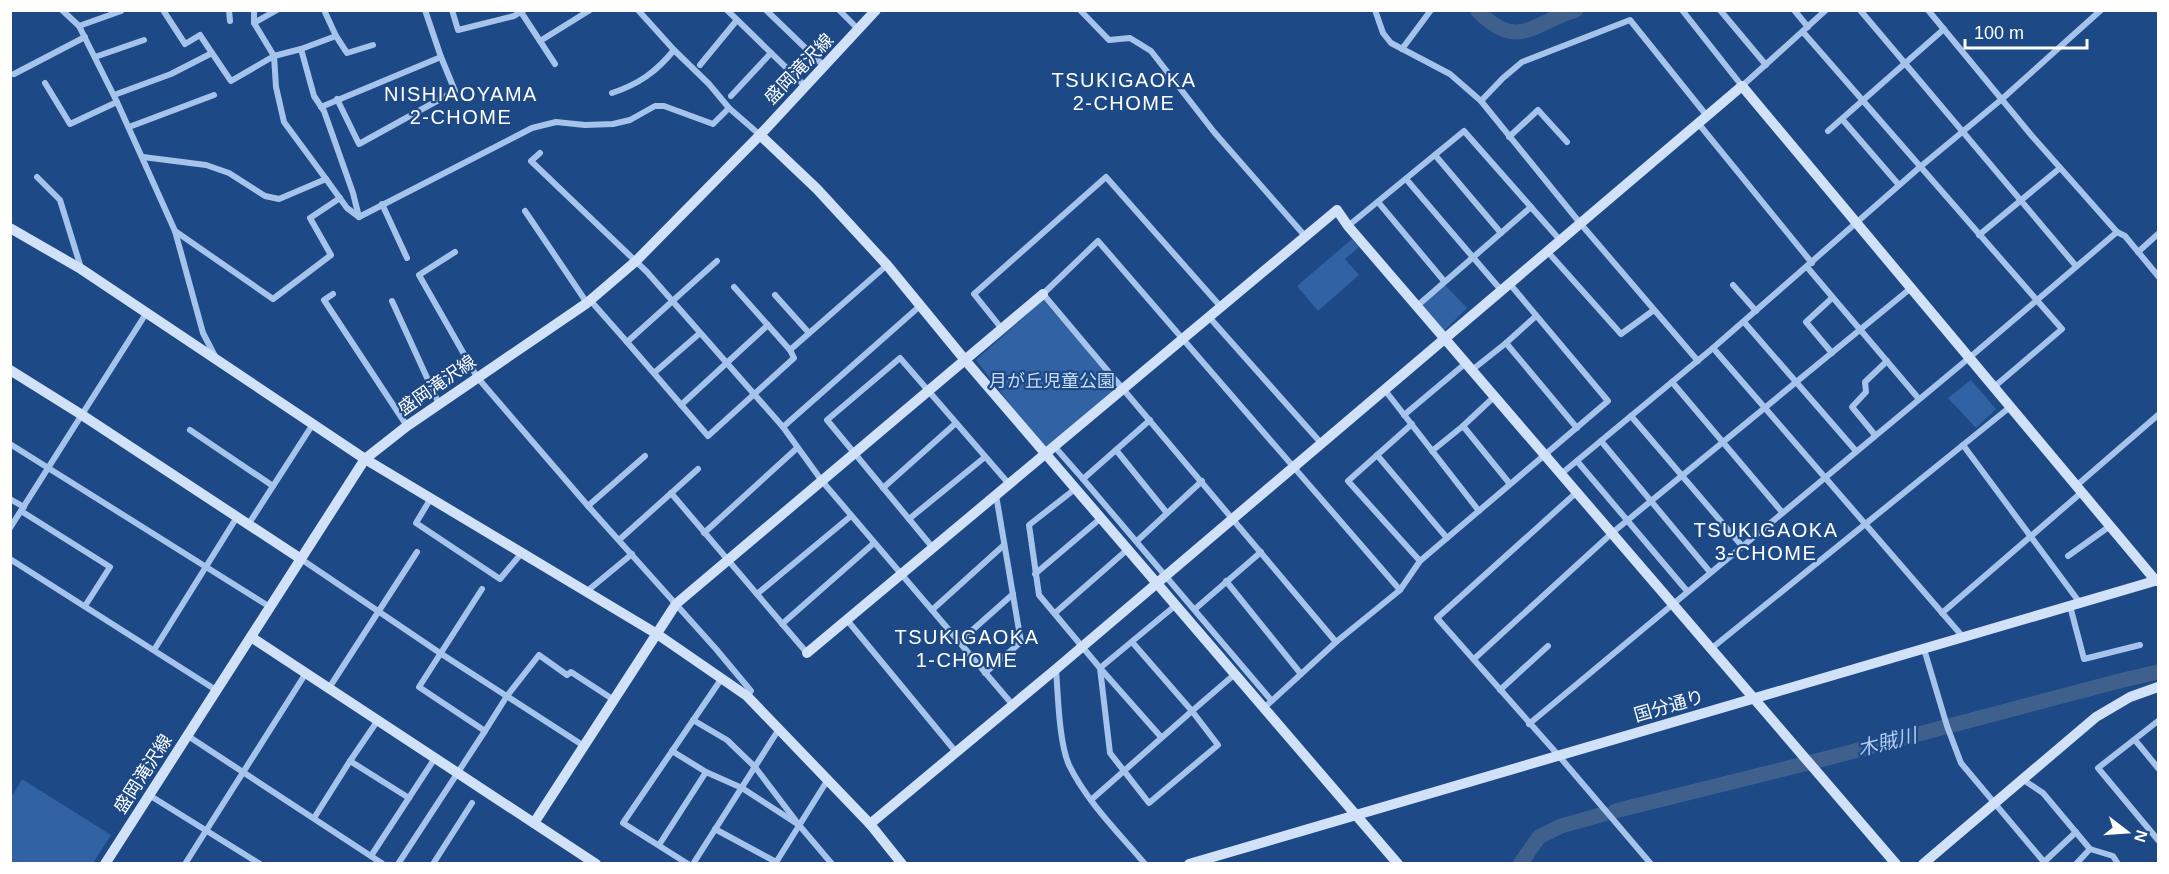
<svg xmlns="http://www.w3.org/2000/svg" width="2169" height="874" font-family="Arial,'Noto Sans JP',sans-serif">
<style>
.green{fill:#3062a4}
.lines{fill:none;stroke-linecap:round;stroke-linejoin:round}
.river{stroke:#3f5f8d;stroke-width:15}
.street{stroke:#a5c3eb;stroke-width:6}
.secondary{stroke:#d1e1f8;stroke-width:10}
.labels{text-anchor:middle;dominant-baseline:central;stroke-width:4.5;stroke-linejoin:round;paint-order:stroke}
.street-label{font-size:18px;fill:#fff;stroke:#1d4987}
.park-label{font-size:18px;fill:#cadef8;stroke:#1d4987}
.neighbourhood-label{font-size:20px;letter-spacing:1.5px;fill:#fff;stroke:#1d4987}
.water-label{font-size:20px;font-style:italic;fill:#b1cdf3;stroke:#1d4987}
</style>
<rect width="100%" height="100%" fill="#1d4987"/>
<g class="green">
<path d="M1352,239L1359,247L1345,259L1359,275L1318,311L1297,286Z"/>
<path d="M1444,284L1467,308L1444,331L1420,306Z"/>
<path d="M1043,300L1121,386L1045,450L976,360Z"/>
<path d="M1971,380L1996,409L1976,428L1948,398Z"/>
<path d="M22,779L111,835L93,863H11V798Z"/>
</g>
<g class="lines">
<g class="river">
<path d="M1477,10C1518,52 1532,23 1576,10"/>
<path d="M1615,811L1824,759L2123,680L2158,672"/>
<path d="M1520,864L1539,837L1561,826L1604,814"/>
</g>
<g class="street">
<path d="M62,10L79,26L117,102L175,231L203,333L216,358"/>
<path d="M229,10L230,21"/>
<path d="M254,10V23L274,56L301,49L314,96L324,111L353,193L359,217"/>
<path d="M324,10L336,36"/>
<path d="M452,10L458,30L514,16L524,10"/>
<path d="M638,10L674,50L709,84L729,108L760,135"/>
<path d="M727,10L805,86"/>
<path d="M766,10L824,66"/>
<path d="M839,10L859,30"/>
<path d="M1080,10L1109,40L1130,38L1151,51L1214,132L1305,236"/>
<path d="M1375,10L1383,33L1391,43L1450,74L1481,101L1580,223L1698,361"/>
<path d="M1682,10L1742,86L1826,10"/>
<path d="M1720,10L1766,65"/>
<path d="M1794,10L1808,27"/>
<path d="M1860,10L2076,266"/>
<path d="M1928,10L2032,136L2117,232L2125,236L2158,276"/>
<path d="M521,12L555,64"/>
<path d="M254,23L277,10"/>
<path d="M79,26L121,11"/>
<path d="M1803,32L2062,329L1994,387"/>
<path d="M540,41L590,10"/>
<path d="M301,49L336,36L347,53L373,45"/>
<path d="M1402,49L1431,10"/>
<path d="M212,53L231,81L274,56L276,87L284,122L326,179"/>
<path d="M95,57L144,40"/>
<path d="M700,65L737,20"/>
<path d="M14,74L85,37"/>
<path d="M45,83L70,124L117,102"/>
<path d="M612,93C639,84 656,72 674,50"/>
<path d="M114,95L171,74L212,53L200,35L185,44L163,10"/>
<path d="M731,96L771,53"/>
<path d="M337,99L359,144L455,91L441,57"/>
<path d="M1481,101L1503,78L1522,62L1630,20L1707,116"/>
<path d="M321,107L441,57L425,10"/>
<path d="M1842,119L1899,185"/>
<path d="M1698,123L1812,263"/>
<path d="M129,127L214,95"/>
<path d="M1828,131L1944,29"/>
<path d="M1509,137L1538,110L1567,142"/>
<path d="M540,153L531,161L647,272L783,427L822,481L1012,704"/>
<path d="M1435,155L1501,233"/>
<path d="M143,157L206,165L229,173L265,196L279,199L326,179L347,208L359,217"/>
<path d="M37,177L60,200L81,268"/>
<path d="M1406,179L1501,290"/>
<path d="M1378,202L1444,281"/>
<path d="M382,204L407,258"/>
<path d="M525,211L587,303"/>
<path d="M359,217L532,128L556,122L585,125L613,124L630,120L655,106H664L713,124L729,108"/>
<path d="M1348,226L1464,131L1560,240"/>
<path d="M175,231L273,299L331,255L310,218L340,198"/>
<path d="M1979,235L2060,168"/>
<path d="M1547,251L1621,334L1654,310"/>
<path d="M455,252L419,275L477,377L588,506L716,649L751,691L747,696"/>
<path d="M2138,252L2158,234"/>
<path d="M717,261L627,342L708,436L794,358L790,350"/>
<path d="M1807,267L1919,399"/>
<path d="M1733,285L1756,311"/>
<path d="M734,287L790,350L887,265"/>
<path d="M333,294L324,300L407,426"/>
<path d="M775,295L809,333"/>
<path d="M590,300L627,342"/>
<path d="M392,301L439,404"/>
<path d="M1417,306L1531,207"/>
<path d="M1209,317L1321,443"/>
<path d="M1744,322L1856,451"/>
<path d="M1002,329L974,294L1106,177L1221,307"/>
<path d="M1506,343L1536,316"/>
<path d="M1713,348L1963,637"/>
<path d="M1832,353L1806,322L1832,298"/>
<path d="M1472,370L1506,343L1577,428"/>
<path d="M654,373L700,333"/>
<path d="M1672,382L1782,512"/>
<path d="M1384,389L1479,511"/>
<path d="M681,405L768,325"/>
<path d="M1404,415L1466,363"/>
<path d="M1631,416L1742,546"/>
<path d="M1150,420L1083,479L1271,700"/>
<path d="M1412,424L1348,481L1420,561"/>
<path d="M1463,426L1495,396"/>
<path d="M783,427L921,305"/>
<path d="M190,430L273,486"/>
<path d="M1875,435L1852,407L1866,392L1865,382L1887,361"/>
<path d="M1601,441L1710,572"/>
<path d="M10,444L270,607"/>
<path d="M1963,445L2080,603"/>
<path d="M1054,446L1083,479"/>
<path d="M1116,450L1167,513"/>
<path d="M1432,451L1463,426L1510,484"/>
<path d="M1377,455L1447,538"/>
<path d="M1577,461L1687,591"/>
<path d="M1561,474L1713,348L1920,167L2002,99L2101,10"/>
<path d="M2076,486L2158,415"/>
<path d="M883,488L956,423"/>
<path d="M1075,489L1029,525L1039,595L1100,668L1110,753L1149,803L1218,745L1192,711L1235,674"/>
<path d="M1577,492L1437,618L1559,756L1651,864"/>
<path d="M671,493L807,653"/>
<path d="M431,498L416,523L500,579L520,555"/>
<path d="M10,499L24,507"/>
<path d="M588,506L645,456"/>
<path d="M21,511L110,567L85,606"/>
<path d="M909,519L985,457"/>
<path d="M248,525L313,424"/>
<path d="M10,528L147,312"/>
<path d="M704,533L796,449"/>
<path d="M619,540L698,469"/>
<path d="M1137,541L1202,481"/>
<path d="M933,548L827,420L900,358L1009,484"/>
<path d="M2068,556L2110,526"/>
<path d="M10,559L216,690"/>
<path d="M301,559L440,653L584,746"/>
<path d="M1035,574L1101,518"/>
<path d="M1226,581L1301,674"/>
<path d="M586,592L632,554"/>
<path d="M757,594L851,516"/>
<path d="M2070,606L2084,659L2140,645"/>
<path d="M1195,609L1261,552"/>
<path d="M932,610L1004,545"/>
<path d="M1055,613L1128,549"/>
<path d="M1942,613L2082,492"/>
<path d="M847,620L956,752"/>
<path d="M782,624L874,543"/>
<path d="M959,642L1013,594"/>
<path d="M1336,642L1043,294L1098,241L1400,590"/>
<path d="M1712,648L2010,407"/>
<path d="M1924,649L1947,726L1961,763L2044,862L2076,832"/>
<path d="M154,650L237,517"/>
<path d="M1474,659L1612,533L1911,288"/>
<path d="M1056,669C1058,695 1059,743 1069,765C1087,802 1119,833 1145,864"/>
<path d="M985,673L1021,642L996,495"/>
<path d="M329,688L417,552"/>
<path d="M1500,690L1548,646"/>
<path d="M1264,708L1336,642L1400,590L1420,561L1608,401L1509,283"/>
<path d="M693,720L727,740L755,767L796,821"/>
<path d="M2158,721L2098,768L2158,840"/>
<path d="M1529,724L1969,358L2117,232"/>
<path d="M485,731L507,696L539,655L567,675L571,672L614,700"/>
<path d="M188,736L383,864"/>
<path d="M1161,737L1100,668L1176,605"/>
<path d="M2135,740L2158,768"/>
<path d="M672,751L706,772"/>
<path d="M350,761L378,720"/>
<path d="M2022,779L2043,793L2090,849L2113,856L2118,864"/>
<path d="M149,795L260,864"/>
<path d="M1091,800L1192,711L1132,642"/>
<path d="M314,818L350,761L409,798"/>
<path d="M715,829L776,862"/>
<path d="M659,845L706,772L742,788L799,825L832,864"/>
<path d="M371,856L435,758"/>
<path d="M185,864L306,673"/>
<path d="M398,864L485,731L419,687L482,589"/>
<path d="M433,864L472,803"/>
<path d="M688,864L623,823L722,678"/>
<path d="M693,864L779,729"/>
<path d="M775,864L827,781"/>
<path d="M2076,864L2090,849"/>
</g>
<g class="secondary">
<path d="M760,135L817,189L887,265L965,360L1398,864"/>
<path d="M10,228L81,269L365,459L657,634L747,696L870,824L902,864"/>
<path d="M10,370L82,415L301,559"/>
<path d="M251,637L596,864"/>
<path d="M807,653L1337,210L1348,226L1896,864"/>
<path d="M534,823L676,604L1043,294"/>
<path d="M870,824L1056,669L1742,86L2156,581"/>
<path d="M105,864L365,459L407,426L587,303L636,261L760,135L876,10"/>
<path d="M1189,864L2158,580"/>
<path d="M1923,864L2096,717L2130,697L2158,687"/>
</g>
</g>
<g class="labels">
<g class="street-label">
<text transform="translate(799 69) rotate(-46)">盛岡滝沢線</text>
<text transform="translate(437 385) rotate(-35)">盛岡滝沢線</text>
<text transform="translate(1669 706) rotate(-16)">国分通り</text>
<text transform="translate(143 774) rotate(-57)">盛岡滝沢線</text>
</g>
<g class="park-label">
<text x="1052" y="381">月が丘児童公園</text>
</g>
<g class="neighbourhood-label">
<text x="1124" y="80">TSUKIGAOKA<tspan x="1124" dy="23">2-CHOME</tspan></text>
<text x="461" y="94">NISHIAOYAMA<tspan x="461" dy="23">2-CHOME</tspan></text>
<text x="1766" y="530">TSUKIGAOKA<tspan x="1766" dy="23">3-CHOME</tspan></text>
<text x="967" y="637">TSUKIGAOKA<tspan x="967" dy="23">1-CHOME</tspan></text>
</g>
<g class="water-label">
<text transform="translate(1887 742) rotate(-14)">木賊川</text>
</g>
</g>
<rect width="2169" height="874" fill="none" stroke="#ffffff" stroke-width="24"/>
<g transform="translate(2127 832) rotate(107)" stroke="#1d4987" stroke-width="4.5" paint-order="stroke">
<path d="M0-4.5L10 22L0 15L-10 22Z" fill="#ffffff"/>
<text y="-9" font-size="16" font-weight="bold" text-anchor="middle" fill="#ffffff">N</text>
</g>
<path d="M1965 39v9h122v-9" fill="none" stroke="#ffffff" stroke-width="3"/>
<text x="1974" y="39" font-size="18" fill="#ffffff" stroke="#1d4987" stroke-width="4.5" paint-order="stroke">100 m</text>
</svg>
